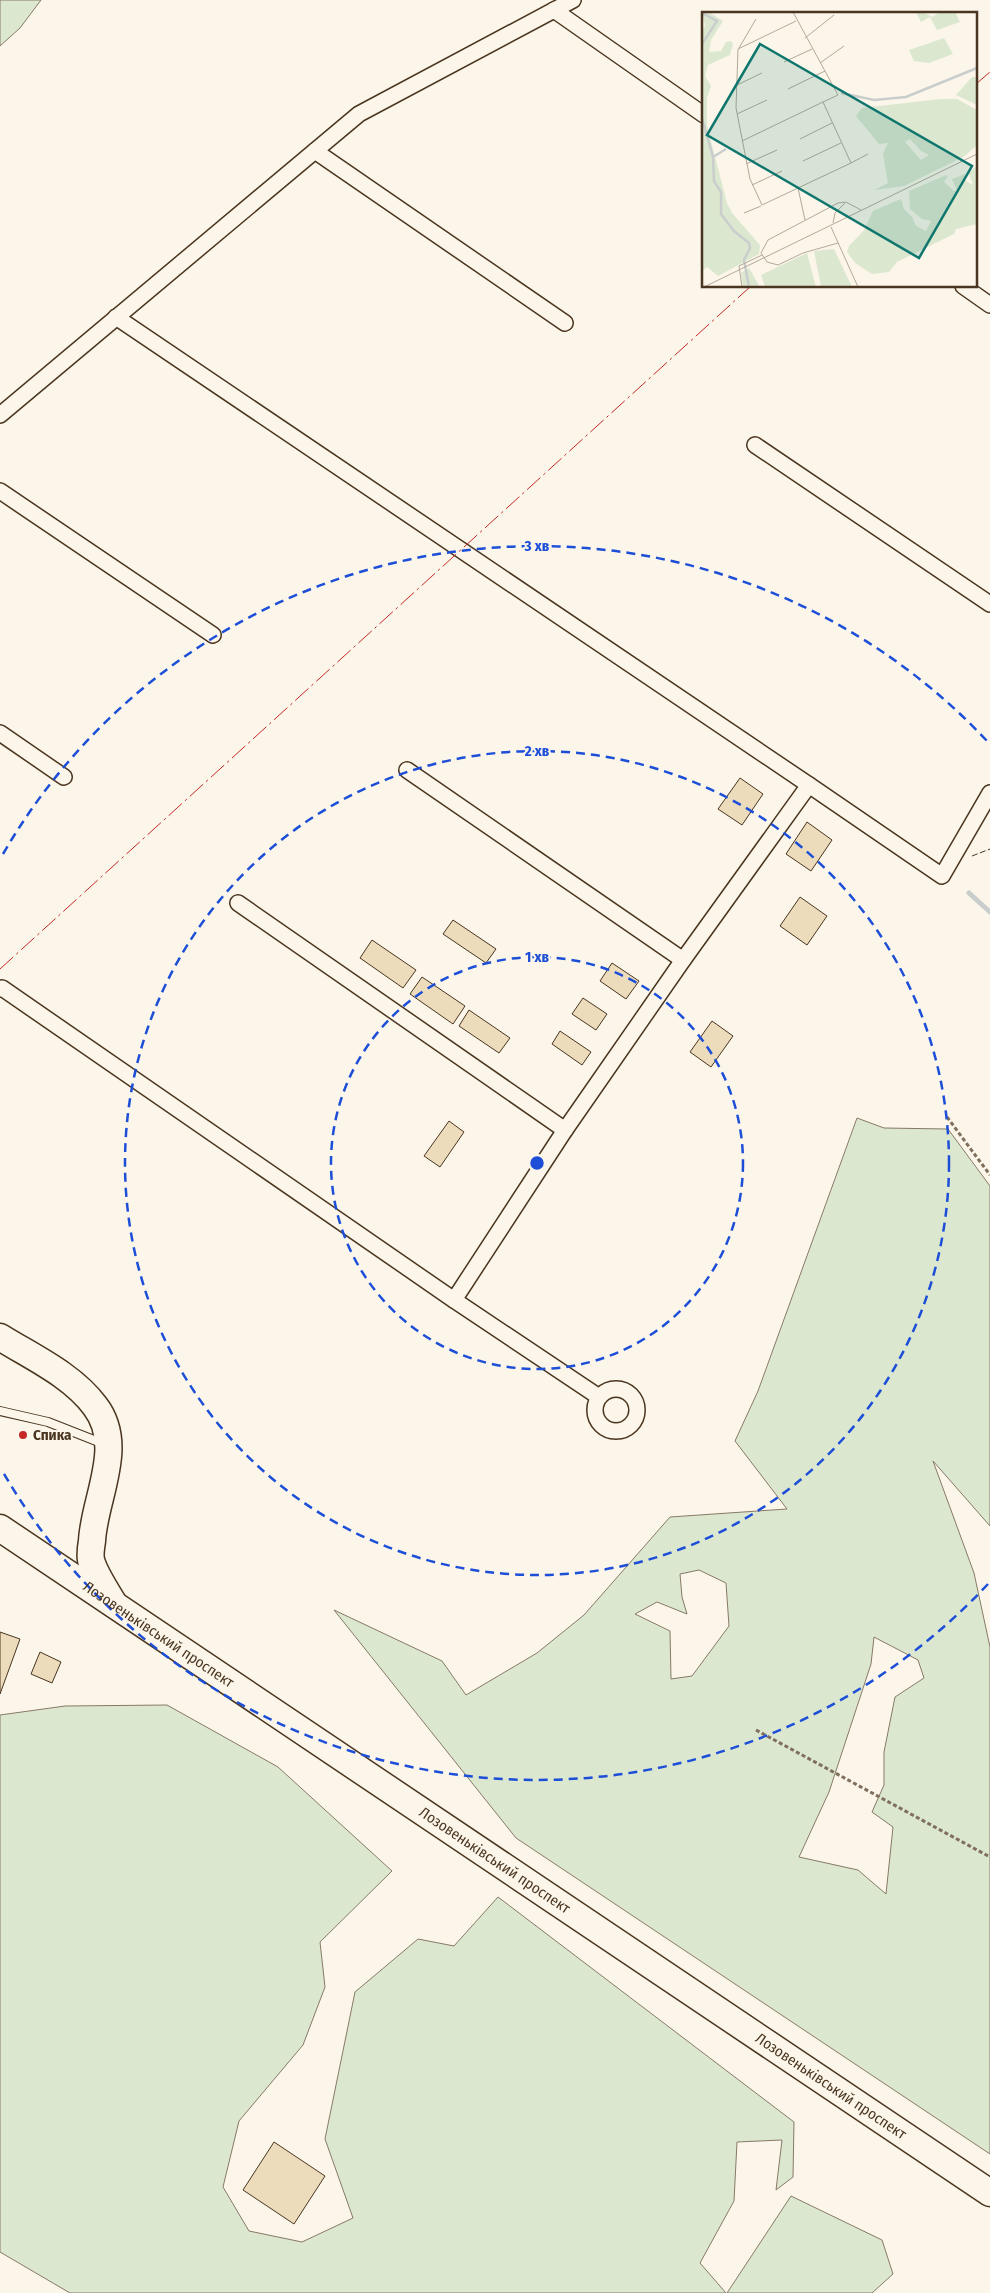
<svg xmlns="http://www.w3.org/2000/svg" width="990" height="2293" font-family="'Fira Sans Condensed',sans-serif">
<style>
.green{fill:#dce7d0;stroke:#887966;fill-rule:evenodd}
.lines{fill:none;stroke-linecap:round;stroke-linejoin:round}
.stream{stroke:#c9cecd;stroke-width:5}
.building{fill:#ecdcbc;stroke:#4a3520}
.service-casing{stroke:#4a3520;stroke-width:10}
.minor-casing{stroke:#4a3520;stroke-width:18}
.trunk-casing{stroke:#4a3520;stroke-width:29}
.path{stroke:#7f6f5c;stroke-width:3;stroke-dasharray:4 2.5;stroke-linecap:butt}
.service{stroke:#fbf6e9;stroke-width:8}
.minor{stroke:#fbf6e9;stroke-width:15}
.trunk{stroke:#fbf6e9;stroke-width:26}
.fence{stroke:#4a3520;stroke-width:1;stroke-dasharray:6 2.5;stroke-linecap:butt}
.power{stroke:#c62828;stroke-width:1;stroke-dasharray:18 4 2.5 4;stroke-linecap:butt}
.ring{fill:none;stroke:#1d4ed8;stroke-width:2.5;stroke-dasharray:9 6}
.poi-dot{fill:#c62828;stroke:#fbf6e9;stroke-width:2}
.labels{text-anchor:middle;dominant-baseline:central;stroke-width:4;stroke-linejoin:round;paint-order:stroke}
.poi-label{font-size:15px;font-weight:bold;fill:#4a3520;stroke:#fbf6e9;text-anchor:start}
.street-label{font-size:15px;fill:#4a3520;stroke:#fbf6e9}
.inset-river{fill:none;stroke:#c9cecd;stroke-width:2.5}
.inset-road{fill:none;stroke:#b4a999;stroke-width:1}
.view{fill:#0f766e;fill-opacity:0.15;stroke:#0f766e;stroke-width:2.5}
.inset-edge{fill:none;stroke:#4a3520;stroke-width:2.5}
.centre{fill:#1d4ed8;stroke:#fbf6e9;stroke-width:2.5}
.ring-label{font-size:15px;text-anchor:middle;font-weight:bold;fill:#1d4ed8;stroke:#fbf6e9;stroke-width:4;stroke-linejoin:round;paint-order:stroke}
</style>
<rect width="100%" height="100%" fill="#fbf6e9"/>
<g class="green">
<path d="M0,0H41L20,28L0,46Z"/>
<path d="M857,1118L884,1128L948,1129L990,1186V1526L933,1461L974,1573L990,1647V2154L516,1838L334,1610L442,1661L466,1695L537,1653L584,1615L670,1517L787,1509L735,1441L758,1391ZM699,1570L726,1583L729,1626L692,1676L671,1679L670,1631L635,1614L657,1602L687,1614L682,1597L680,1574ZM874,1637L918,1660L924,1678L895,1697L884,1752V1785L872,1812L893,1827L886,1894L858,1870L799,1857L829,1792L871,1664Z"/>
<path d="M167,1705L278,1767L392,1871L320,1942L325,1987L303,2045L239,2121L223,2187L249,2231L302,2242L353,2218L325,2139L355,1992L418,1939L454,1946L498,1897L794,2122L793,2177L776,2190L782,2140L737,2142L734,2201L700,2263L726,2293H70L0,2252V1715L65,1706Z"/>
<path d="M791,2196L882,2240L893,2274L872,2293H727Z"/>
</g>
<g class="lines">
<path class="stream" d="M969,893L990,912"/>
</g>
<g class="building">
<path d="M740,778L763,794L742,825L718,809Z"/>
<path d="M807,822L832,840L811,871L786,854Z"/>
<path d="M800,897L827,916L807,945L780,926Z"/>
<path d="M453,920L496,949L486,963L443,934Z"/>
<path d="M372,940L416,970L403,988L360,958Z"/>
<path d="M612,963L639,981L626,999L600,981Z"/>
<path d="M422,977L465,1006L453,1024L410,994Z"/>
<path d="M583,998L607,1014L596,1030L572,1014Z"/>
<path d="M469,1010L510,1038L499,1053L459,1026Z"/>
<path d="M712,1021L733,1036L711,1067L690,1052Z"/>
<path d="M560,1031L591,1052L582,1065L552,1044Z"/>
<path d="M449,1121L464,1132L440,1167L424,1156Z"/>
<path d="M0,1632L20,1639L0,1694Z"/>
<path d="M40,1652L61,1662L52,1683L31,1674Z"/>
<path d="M274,2142L325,2176L294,2224L243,2190Z"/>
</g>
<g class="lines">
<defs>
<path id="service" d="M0,1411L48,1422L104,1444"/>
<g id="minor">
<path d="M554,10L704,115"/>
<path d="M315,151L565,323"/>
<path d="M963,286L990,305"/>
<path d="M116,317L809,785"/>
<path d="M0,415L359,114L573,0"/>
<path d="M755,445L990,604"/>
<path d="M0,491L213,635"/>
<path d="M0,733L64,777"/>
<path d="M407,770L683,960"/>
<path d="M238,903L565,1130"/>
<path d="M0,989L2,988L454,1300L565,1130L683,960L809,785L942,876L990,793"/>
<path d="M454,1300L599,1397"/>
<circle cx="616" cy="1410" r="21"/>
</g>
<g id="trunk">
<path d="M0,1337C32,1357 72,1375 95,1406C126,1446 94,1498 92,1541C91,1547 90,1555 91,1560C94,1573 107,1592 114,1604"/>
<path id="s1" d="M0,1528L990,2193"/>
</g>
</defs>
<use href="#service" class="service-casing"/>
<use href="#minor" class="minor-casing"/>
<use href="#trunk" class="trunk-casing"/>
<g class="path">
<path d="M947,1117L990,1175"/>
<path d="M756,1730L990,1857"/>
</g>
<use href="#service" class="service"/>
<use href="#minor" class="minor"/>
<use href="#trunk" class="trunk"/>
<path class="fence" d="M972,856L990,849"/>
<g class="power">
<path d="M976,84L990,72"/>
<path d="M0,969L751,286"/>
</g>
</g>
<g class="ring">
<circle cx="537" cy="1163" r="206"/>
<circle cx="537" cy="1163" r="412"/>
<path d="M988 1584A617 617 0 0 1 3 1472M3 854A617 617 0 0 1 988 742"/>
</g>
<circle class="poi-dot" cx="23" cy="1435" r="5"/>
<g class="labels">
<g class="poi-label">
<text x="33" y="1435">Спика</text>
</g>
<g class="street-label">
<text stroke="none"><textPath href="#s1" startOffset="191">Лозовеньківський проспект</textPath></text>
<text stroke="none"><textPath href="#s1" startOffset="596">Лозовеньківський проспект</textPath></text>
<text stroke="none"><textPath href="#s1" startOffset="1001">Лозовеньківський проспект</textPath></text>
</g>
</g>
<g transform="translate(702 12)">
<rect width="275" height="275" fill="#fbf6e9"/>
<path d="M0,0H7L21,9L9,28L7,40L19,39L24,30L29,29L31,32L28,43L6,53L3,64L9,74L5,86V114L25,191L30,201L58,233L57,242L16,264L5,255L0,259V18L3,14ZM221,0L230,5L238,0H253L258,10L235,18L228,5L219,10L214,0ZM242,26L251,42L227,51L212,49L207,38ZM270,65H275V93L254,83ZM238,87H255L275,98V133L263,144L202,174L172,178L186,171L181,142L186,131L177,132L154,104L160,96ZM208,127L219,139L227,143L219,148L203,130ZM275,154V212L254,217L252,222L195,250L187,260L170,262L153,251L145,240L147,234L162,218L171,199L199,187L202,197L210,205L214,214L224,219L229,209L220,207L208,197L207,179L244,163L249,168L245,165L242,170L252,179H255L250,167L263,162L264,169L271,173L266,160ZM132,237L150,275H119L112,239ZM105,241L114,275H63L59,263ZM47,256L58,275H41L39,261Z" fill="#dce7d0" fill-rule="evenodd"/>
<path class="inset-river" d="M0,1L15,9L0,32M139,81L172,88L204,85L275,56M0,106L11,145L12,169L19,180V202L32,219L47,231L48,236L42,248L47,275M11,145L24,137"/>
<path class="inset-road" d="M91,0L136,83L121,90L149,151L96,176L103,208M94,9L36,37L34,96L48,167L60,193L96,176M103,26L132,3M37,36L54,7M82,50L110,37M118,51L142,34M35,73L60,61M86,77L123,59M35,102L65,88M98,127L130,111M40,129L121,90M101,149L139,131M149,151L166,142M44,152L75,138M50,173L80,159M42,201L59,194M131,211L133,201L143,191M129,215L156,275M136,231L101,241L76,253L65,250L59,241L66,228L136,191L144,190L159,198M2,275L275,142M40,275L37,254L60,243"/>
<path class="view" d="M58,32L270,154L217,246L5,123Z"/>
<rect width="275" height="275" class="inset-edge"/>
</g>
<circle cx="537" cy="1163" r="8" class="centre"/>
<g class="ring-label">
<text x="537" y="551">3 хв</text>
<text x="537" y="756">2 хв</text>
<text x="537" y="962">1 хв</text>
</g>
</svg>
